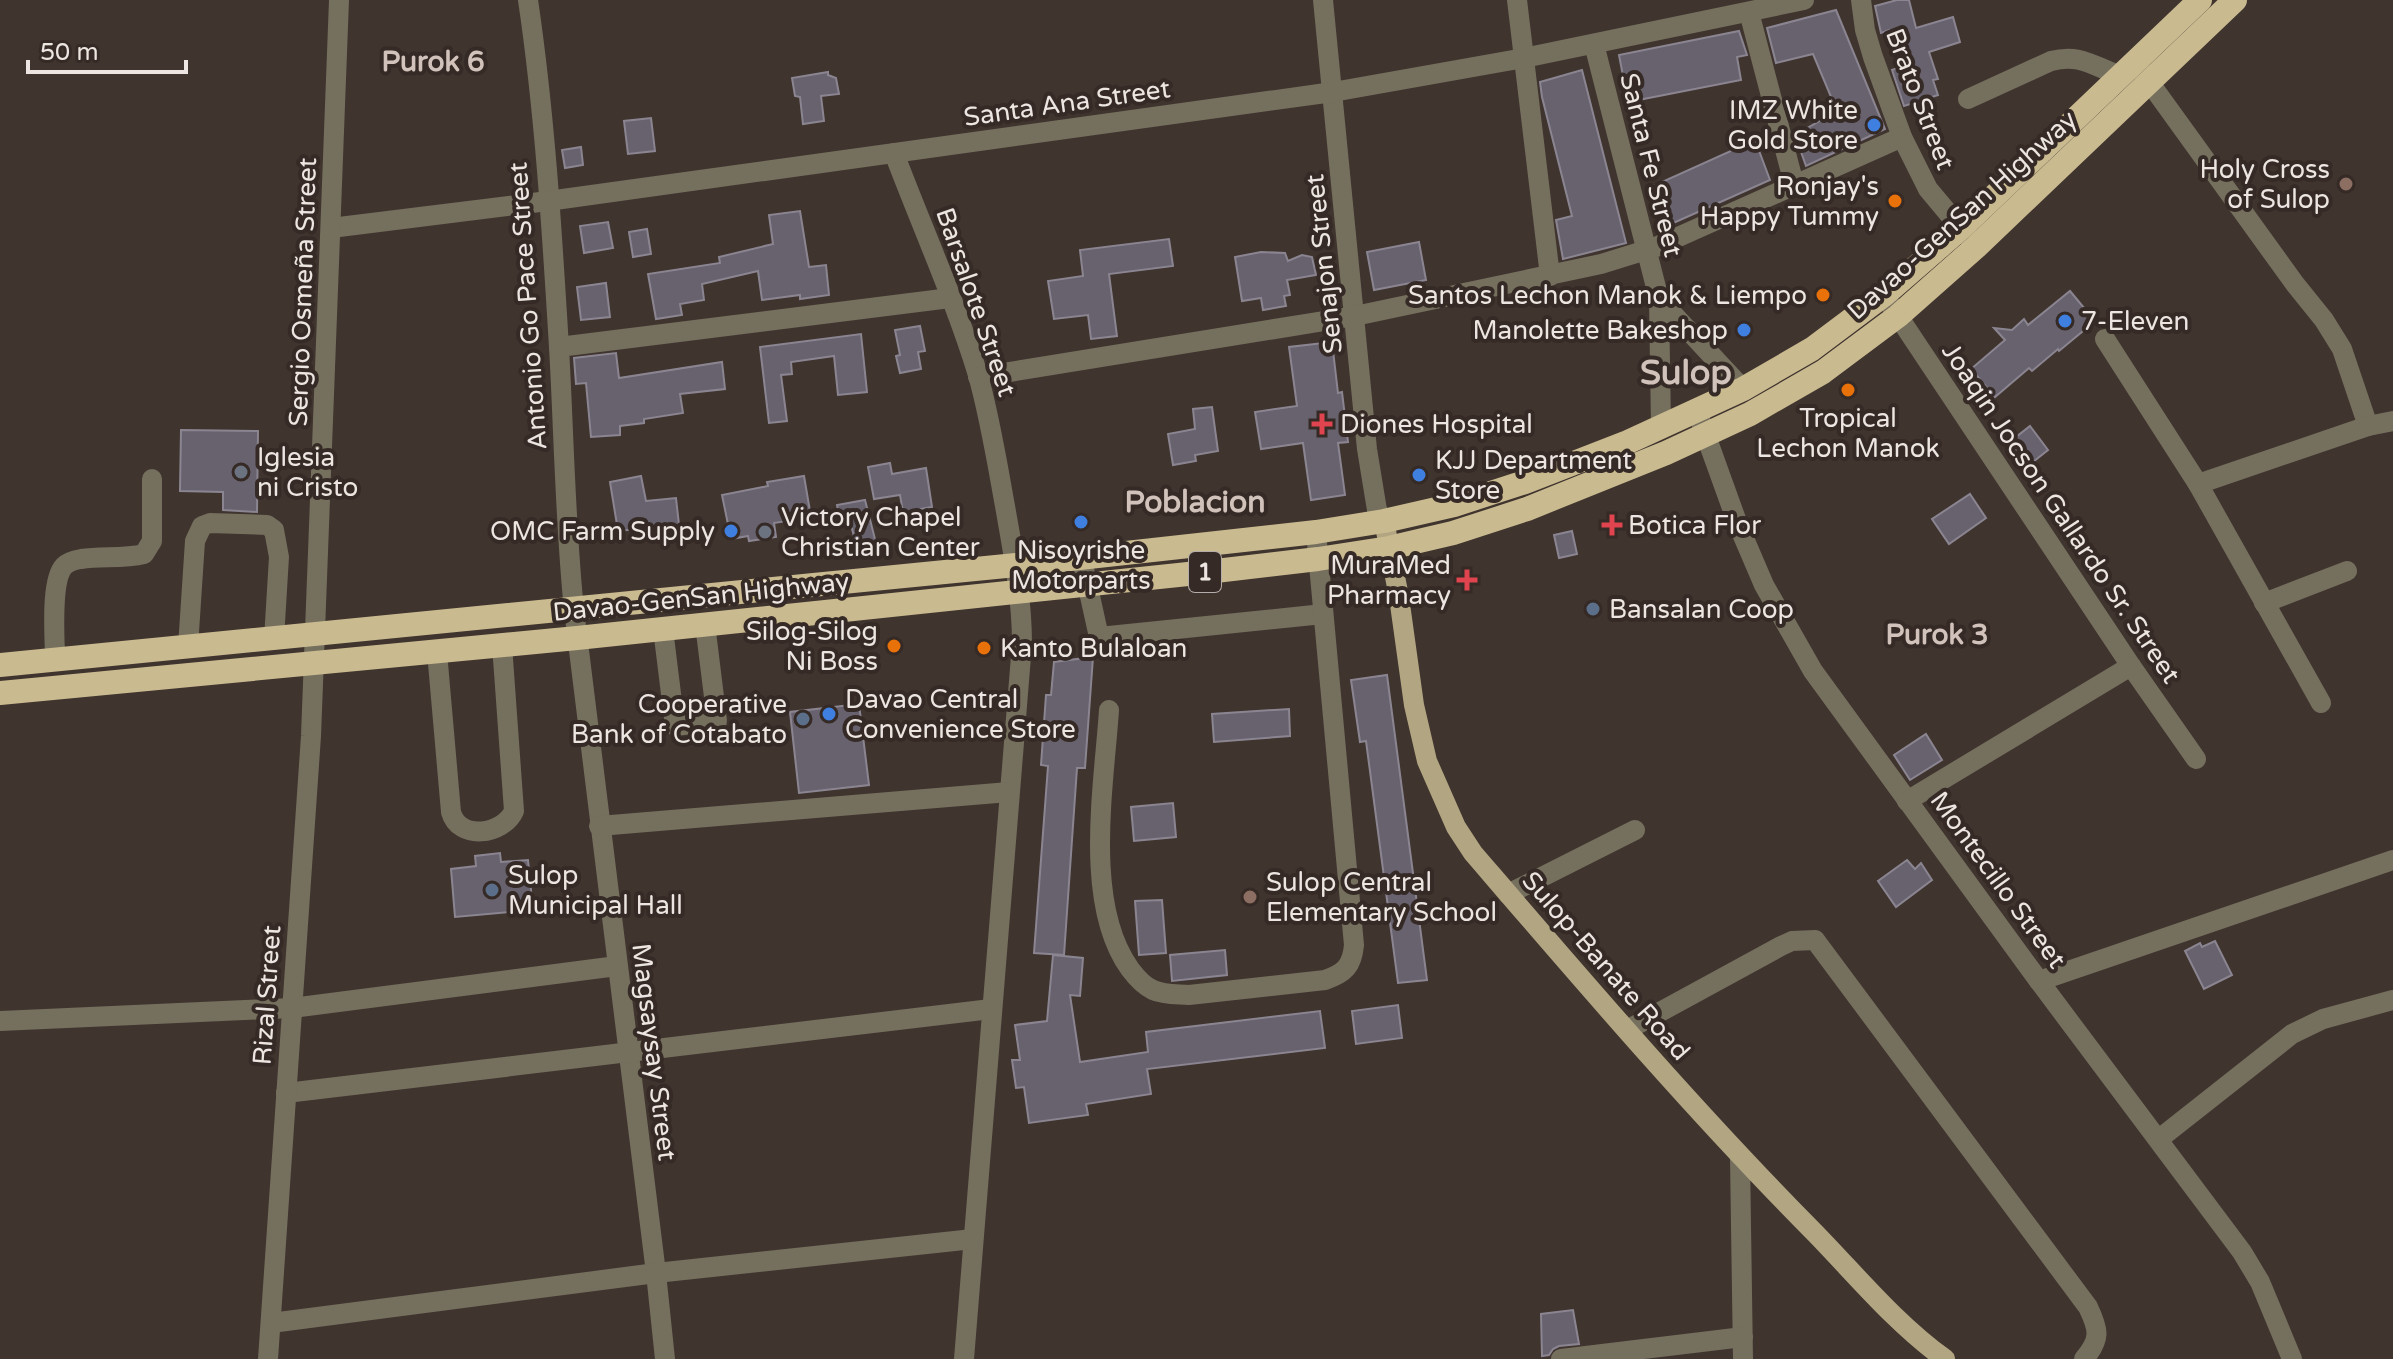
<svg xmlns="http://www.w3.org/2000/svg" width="2393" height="1359" font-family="'Varela Round',sans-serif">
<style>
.building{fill:#67626d;stroke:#8a8591;stroke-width:2}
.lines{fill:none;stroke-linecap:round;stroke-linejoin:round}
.minor{stroke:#756f5e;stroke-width:20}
.major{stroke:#b2a582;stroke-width:20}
.highway{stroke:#caba90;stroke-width:24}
.shop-dot{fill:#3f7fe0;stroke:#352a25;stroke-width:3}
.education-dot{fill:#8d6e63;stroke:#352a25;stroke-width:3}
.food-dot{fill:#e8710a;stroke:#352a25;stroke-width:3}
.health-dot{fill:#e0444e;stroke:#352a25;stroke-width:3}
.worship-dot{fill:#6b7280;stroke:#352a25;stroke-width:3}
.service-dot{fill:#5c6f8a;stroke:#352a25;stroke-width:3}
.labels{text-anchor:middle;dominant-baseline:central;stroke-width:8;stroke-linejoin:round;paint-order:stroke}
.shield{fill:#352a25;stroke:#b5ada9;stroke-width:2}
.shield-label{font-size:24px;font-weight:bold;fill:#ece5e1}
.street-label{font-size:26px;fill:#ece5e1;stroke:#352a25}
.poi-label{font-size:26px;fill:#ece5e1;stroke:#352a25;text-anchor:start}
.neighbourhood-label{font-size:28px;font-weight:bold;fill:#d1c3bb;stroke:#352a25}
.quarter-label{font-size:30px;font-weight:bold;fill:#d1c3bb;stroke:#352a25}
.district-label{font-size:34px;font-weight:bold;fill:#d1c3bb;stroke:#352a25}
</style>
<rect width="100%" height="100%" fill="#3f342e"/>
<g class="building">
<path d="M1897,0H1909L1916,28L1953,17L1960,42L1929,52L1938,79L1933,80L1938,95L1904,106L1892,70L1901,67L1889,30L1881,33L1875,6Z"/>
<path d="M1836,10L1885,129L1806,166L1795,135L1837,111L1813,54L1776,63L1767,28Z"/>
<path d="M1739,31L1747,55L1737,57L1741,80L1628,102L1619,55Z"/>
<path d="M1582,70L1626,243L1563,259L1556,220L1572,216L1542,97L1540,82Z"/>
<path d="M828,72V75L836,78L839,94L821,96L824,121L803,124L800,97L795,96L792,78Z"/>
<path d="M651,118L655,151L628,154L624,121Z"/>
<path d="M1755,140L1770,180L1662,228L1653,186Z"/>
<path d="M581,147L583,165L565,168L562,150Z"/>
<path d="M800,211L809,267L826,265L829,295L800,299V295L762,300L758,271L702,284L704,300L680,304L682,315L656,319L648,274L720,263L719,257L773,244L769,215Z"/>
<path d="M608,222L613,248L584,253L580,226Z"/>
<path d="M647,229L651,254L633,257L629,232Z"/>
<path d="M1169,239L1173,266L1109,274L1117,336L1091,339L1088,315L1054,319L1048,281L1083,276L1080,250Z"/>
<path d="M1419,242L1426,280L1374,290L1367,252Z"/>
<path d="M1261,252L1285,253L1288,261L1302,255L1312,257L1316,275L1287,280L1290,295L1284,296L1286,306L1263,310L1261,298L1242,301L1235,257Z"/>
<path d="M606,283L610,317L581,320L577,287Z"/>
<path d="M2070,291L2095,321L2059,351L2058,349L2032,371L2029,368L1995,397L1971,369L2005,340L1994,328L2012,330L2024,319L2028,325Z"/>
<path d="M920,326L925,351L918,352L921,369L900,373L896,356L900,355L895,330Z"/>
<path d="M861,334L867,392L838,395L834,356L791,362L792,374L781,375L787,421L769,423L760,347Z"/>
<path d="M1332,342L1338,393L1342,392L1348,442L1338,443L1345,495L1311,500L1303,443L1261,449L1255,412L1297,406L1289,347Z"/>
<path d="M616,353L619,378L722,362L725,389L680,394L683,413L644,419V423L620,426V435L591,437L586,383L576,384L574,358Z"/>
<path d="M1212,407L1218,451L1195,455L1196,461L1173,465L1168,434L1195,429L1193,409Z"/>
<path d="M2030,426L2048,450L2024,469L2006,445Z"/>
<path d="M181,430L258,431L257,512L223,510V492L180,491Z"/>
<path d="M890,463L892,474L926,468L932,507L903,512L900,495L874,499L868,467Z"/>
<path d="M641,476L646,501L676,498L679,525L618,531L610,482Z"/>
<path d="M804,476L811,517L774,523L776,537L749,541L748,536L731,539L722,495L768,486L767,482Z"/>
<path d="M1970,494L1986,518L1949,544L1932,519Z"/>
<path d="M865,500L877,547L858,552L850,521L840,523L837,505Z"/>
<path d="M1572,531L1577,554L1559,558L1554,535Z"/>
<path d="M1093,657L1085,768H1077L1064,955L1034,953L1048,766L1041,765L1046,695H1051L1054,662Z"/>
<path d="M1387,675L1427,980L1398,983L1366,741L1360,742L1351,680Z"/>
<path d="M859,704L869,785L799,793L790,712Z"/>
<path d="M1289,709L1290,736L1214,742L1212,714Z"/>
<path d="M1926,734L1942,760L1910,780L1894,755Z"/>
<path d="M1173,803L1176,837L1134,841L1131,807Z"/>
<path d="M500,853L501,862L528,860L533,910L455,917L451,869L476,866L475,856Z"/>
<path d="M1907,860L1915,869L1921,863L1932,880L1896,907L1878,881Z"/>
<path d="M1162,900L1166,953L1139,955L1135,901Z"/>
<path d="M2215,941L2232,975L2204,989L2185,951L2200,943L2202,947Z"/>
<path d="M1225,950L1227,975L1172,981L1170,955Z"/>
<path d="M1053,955L1083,958L1080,996L1070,995L1080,1062L1148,1052L1146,1032L1320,1011L1325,1048L1147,1069L1151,1094L1086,1104L1088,1115L1029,1123L1024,1087L1016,1088L1012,1060H1020L1015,1025L1047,1021Z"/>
<path d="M1398,1005L1402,1038L1356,1044L1352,1011Z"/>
<path d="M1573,1310L1579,1344L1559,1346L1553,1349L1549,1355L1542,1356L1541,1314Z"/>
</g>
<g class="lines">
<g class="minor">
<path d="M528,0C545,115 552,232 559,347C564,435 565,522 574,610L656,1273L665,1359"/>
<path d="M1323,0L1367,449L1377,510L1384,521"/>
<path d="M1517,0L1550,276"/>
<path d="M1861,0L1865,30L1873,57L1902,137L1928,189L1969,238"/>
<path d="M1749,12L1794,184"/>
<path d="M1594,44L1659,299L1661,427"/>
<path d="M2142,72L2295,284L2324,320L2342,349L2368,426"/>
<path d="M1968,99L2051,61C2081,53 2094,67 2121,76"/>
<path d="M894,153C922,227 955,300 978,375C990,418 997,462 1005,506C1013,552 1022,597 1022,644L964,1359"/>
<path d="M331,228L548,201L1333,92L1524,58L1804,0"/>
<path d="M1659,299L1743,389"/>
<path d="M1890,304L2131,666L2196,759"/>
<path d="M2105,339L2198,484L2321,703"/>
<path d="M559,347L950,298"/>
<path d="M978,377L1355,316L1601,264L1656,247L1902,137"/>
<path d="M1697,411L1737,522L1764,585L1813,671L2039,981L2242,1252L2260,1282L2292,1359"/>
<path d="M2198,484L2368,426L2393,421"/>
<path d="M1084,569L1099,637L1323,614"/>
<path d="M2264,603L2347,571"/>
<path d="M663,629L675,726L717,721L705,624"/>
<path d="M188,647L195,541L202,526L210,523L267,525L274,530L279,557L274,639"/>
<path d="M437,652L451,812C459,841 503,835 514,811L502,645"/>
<path d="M55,659C55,639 50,581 64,566C68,562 75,560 81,559C102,556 123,559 144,554L152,541V479"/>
<path d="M1109,710C1104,786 1083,904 1130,969C1136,977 1144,986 1153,990C1164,995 1177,994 1189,995L1325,980C1345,973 1352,966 1354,945L1317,543"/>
<path d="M1907,801L2131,666"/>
<path d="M599,826L1009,792"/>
<path d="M1508,894L1635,830"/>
<path d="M2039,981L2393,860"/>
<path d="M0,1021L292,1008L617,966"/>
<path d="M1627,1030L1781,946L1792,941L1815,940L2088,1307C2099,1330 2101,1339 2084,1359"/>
<path d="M286,1093L991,1009"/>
<path d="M2159,1139L2292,1034L2323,1019L2393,1000"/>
<path d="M1740,1158L1743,1359"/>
<path d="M271,1323L656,1273L973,1239"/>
<path d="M268,1359L311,736L339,0"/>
<path d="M1561,1359L1743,1337"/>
</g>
<path class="major" d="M1384,521L1399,597L1414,705L1427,761L1456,827L1473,853C1584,982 1694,1111 1814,1232C1856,1275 1896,1324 1945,1359"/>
<g class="highway">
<path d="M0,665L1016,565L1316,532L1384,521L1454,505L1525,482L1628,442L1743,389L1812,349L1884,295L1961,228L2200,0"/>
<path d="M0,693L577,638L1207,572L1318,559L1389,548L1453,533L1527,509L1666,453L1750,414L1823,372L1898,316L1976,247L2235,0"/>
</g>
</g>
<g class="shop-dot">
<circle cx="1874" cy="125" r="8"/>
<circle cx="2065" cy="321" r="8"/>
<circle cx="1744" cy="330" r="8"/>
<circle cx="1419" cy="475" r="8"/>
<circle cx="1081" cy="522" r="8"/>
<circle cx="731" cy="531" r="8"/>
<circle cx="829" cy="714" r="8"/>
</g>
<g class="education-dot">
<circle cx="2346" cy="184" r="8"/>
<circle cx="1250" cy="897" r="8"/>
</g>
<g class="food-dot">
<circle cx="1895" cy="201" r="8"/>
<circle cx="1823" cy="295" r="8"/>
<circle cx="1848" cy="390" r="8"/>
<circle cx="894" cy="646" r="8"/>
<circle cx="984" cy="648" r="8"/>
</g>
<g class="health-dot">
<path d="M1318 412h8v8h8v8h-8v8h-8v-8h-8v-8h8z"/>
<path d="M1608 513h8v8h8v8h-8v8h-8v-8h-8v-8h8z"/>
<path d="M1463 568h8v8h8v8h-8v8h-8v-8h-8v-8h8z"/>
</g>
<g class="worship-dot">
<circle cx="241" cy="472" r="8"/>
<circle cx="765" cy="532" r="8"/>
</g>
<g class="service-dot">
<circle cx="1593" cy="609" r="8"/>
<circle cx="803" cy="719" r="8"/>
<circle cx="492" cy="890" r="8"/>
</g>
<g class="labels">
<rect class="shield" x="1189" y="552" width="32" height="40" rx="6"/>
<g class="shield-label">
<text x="1205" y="572">1</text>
</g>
<g class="street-label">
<text transform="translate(1920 99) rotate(69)">Brato Street</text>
<text transform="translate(1067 103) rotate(-8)">Santa Ana Street</text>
<text transform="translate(1651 165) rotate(76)">Santa Fe Street</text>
<text transform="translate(1962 215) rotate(-42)">Davao-GenSan Highway</text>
<text transform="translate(1324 264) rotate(-96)">Senajon Street</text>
<text transform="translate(303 292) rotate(-88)">Sergio Osmeña Street</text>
<text transform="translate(976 302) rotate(71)">Barsalote Street</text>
<text transform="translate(528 306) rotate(-94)">Antonio Go Pace Street</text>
<text transform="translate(2061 513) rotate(56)">Joaqin Jocson Gallardo Sr. Street</text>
<text transform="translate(701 597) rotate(-6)">Davao-GenSan Highway</text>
<text transform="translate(1998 880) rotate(54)">Montecillo Street</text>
<text transform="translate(1606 966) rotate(49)">Sulop-Banate Road</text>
<text transform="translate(267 995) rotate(-86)">Rizal Street</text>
<text transform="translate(654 1052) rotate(83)">Magsaysay Street</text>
</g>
<g class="poi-label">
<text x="1858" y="110" text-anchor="end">IMZ White<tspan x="1858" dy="30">Gold Store</tspan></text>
<text x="2330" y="169" text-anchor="end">Holy Cross<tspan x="2330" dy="30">of Sulop</tspan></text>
<text x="1879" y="186" text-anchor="end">Ronjay's<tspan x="1879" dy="30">Happy Tummy</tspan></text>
<text x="1807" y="295" text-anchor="end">Santos Lechon Manok &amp; Liempo</text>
<text x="2081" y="321">7-Eleven</text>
<text x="1728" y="330" text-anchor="end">Manolette Bakeshop</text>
<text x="1848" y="418" text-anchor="middle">Tropical<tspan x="1848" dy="30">Lechon Manok</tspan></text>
<text x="1340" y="424">Diones Hospital</text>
<text x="257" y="457">Iglesia<tspan x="257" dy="30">ni Cristo</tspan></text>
<text x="1435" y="460">KJJ Department<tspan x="1435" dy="30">Store</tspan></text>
<text x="781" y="517">Victory Chapel<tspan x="781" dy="30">Christian Center</tspan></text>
<text x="1628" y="525">Botica Flor</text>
<text x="715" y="531" text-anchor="end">OMC Farm Supply</text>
<text x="1081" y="550" text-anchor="middle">Nisoyrishe<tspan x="1081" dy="30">Motorparts</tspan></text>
<text x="1451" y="565" text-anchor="end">MuraMed<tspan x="1451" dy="30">Pharmacy</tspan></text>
<text x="1609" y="609">Bansalan Coop</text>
<text x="878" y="631" text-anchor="end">Silog-Silog<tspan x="878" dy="30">Ni Boss</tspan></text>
<text x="1000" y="648">Kanto Bulaloan</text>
<text x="845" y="699">Davao Central<tspan x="845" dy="30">Convenience Store</tspan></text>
<text x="787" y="704" text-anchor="end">Cooperative<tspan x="787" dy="30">Bank of Cotabato</tspan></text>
<text x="508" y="875">Sulop<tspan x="508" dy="30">Municipal Hall</tspan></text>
<text x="1266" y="882">Sulop Central<tspan x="1266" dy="30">Elementary School</tspan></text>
</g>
<g class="neighbourhood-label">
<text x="433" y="62">Purok 6</text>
<text x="1937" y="635">Purok 3</text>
</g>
<g class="quarter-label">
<text x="1195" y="502">Poblacion</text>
</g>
<g class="district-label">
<text x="1686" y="373">Sulop</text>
</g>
</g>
<path d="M28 60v12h158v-12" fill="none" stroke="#ece5e1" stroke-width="4"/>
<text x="40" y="60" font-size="24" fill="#ece5e1" stroke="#352a25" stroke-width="6" paint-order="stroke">50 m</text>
</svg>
